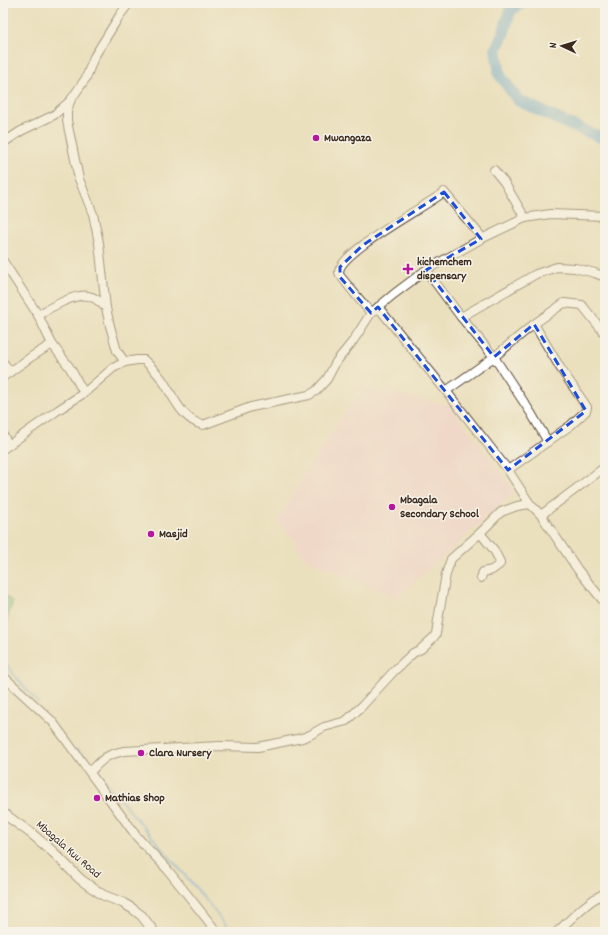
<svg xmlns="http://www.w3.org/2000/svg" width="608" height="935" font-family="Dekko,sans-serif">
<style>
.built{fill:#f6cfd6}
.cemetery{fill:url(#cemetery-stones);stroke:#5a7852}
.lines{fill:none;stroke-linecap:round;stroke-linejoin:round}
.stream{stroke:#61a4d5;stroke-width:2}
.river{stroke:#61a4d5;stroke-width:12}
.minor-casing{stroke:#554536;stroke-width:10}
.tertiary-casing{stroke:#554536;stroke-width:11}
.minor{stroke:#fff;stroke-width:8}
.tertiary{stroke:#fff;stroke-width:9}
.marked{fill:none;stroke:#1d4ed8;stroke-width:3;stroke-dasharray:8 5;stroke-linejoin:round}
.poi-dot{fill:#b5179e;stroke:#f7f3e8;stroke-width:1.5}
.labels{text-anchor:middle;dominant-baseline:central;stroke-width:3;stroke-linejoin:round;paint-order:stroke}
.poi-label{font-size:12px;font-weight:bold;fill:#3b2a1e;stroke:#f7f3e8;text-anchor:start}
.street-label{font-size:12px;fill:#3b2a1e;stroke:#f7f3e8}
</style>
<defs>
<pattern id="cemetery-stones" width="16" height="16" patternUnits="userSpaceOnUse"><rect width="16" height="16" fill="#78c787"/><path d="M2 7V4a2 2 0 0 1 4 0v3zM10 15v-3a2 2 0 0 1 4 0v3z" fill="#64a26e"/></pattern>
</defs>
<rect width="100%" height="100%" fill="#f7f3e8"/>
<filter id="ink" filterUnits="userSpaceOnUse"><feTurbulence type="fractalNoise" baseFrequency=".025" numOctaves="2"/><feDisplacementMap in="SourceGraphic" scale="8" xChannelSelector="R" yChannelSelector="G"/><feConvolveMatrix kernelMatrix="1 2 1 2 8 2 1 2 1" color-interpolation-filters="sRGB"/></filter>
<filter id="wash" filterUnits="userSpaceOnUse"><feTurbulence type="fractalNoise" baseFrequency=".012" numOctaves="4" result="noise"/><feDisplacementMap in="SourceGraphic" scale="16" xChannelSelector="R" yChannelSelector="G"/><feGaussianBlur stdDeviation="0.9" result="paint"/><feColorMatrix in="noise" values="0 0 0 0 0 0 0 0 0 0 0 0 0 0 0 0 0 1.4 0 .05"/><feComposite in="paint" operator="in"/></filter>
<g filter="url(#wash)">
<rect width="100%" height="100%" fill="#ebe0be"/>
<path class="built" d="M363,387L449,405L482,447L515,492L397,598L303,558L296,541L277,521L311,463Z"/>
<path class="cemetery" d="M3,594L13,602L4,627H3Z"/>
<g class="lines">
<g class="stream">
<path d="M3,660L15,676L38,703"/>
<path d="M77,749L93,767"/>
<path d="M95,770L201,894L231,932"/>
</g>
<path class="river" d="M521,3L510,11L503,35L496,49L500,75L499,74L518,100L566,123L605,139"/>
</g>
</g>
<g filter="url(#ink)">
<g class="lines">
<defs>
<g id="minor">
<path d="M3,143L21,131L54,115L70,101"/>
<path d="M494,170L504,182L525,218"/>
<path d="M3,261L38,315L52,344L70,368L84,393"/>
<path d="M426,270L461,317L494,357L531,413L548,442"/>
<path d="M378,307L446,391L508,470L530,504L541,515L578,570L605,603"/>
<path d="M371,313C367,308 339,276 339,273C337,253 427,206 444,192L480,235L481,239"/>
<path d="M38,315C49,308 76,293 88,296C96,297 101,303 106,308"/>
<path d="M461,317L536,274L557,267L575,268L595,273L605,277"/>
<path d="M3,362L10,372"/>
<path d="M125,362L117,351L110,326L106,308L99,243L93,214L79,179L67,121V112L70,101L86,78L94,57L120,15L129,3"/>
<path d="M3,377L31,357L52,344"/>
<path d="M446,391L494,357L534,324L564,303L582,305L605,334"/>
<path d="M3,435L9,445"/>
<path d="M3,449L58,410L84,393L113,368L125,362L137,360H144L146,362C152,368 159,374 163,381C174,397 182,420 203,425L251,407L309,395L316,391L327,379L336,362L353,341L371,313L394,294L426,270L481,239L525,218L550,214L605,216"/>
<path d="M508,470L571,425L586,411L587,407L561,369L534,324"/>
<path d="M541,515L605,467"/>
<path d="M480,533L494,550L500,562V564L492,570L483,572L481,578"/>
<path d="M3,676L52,721L137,837L167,869L217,932"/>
<path d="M90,772C103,759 105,755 124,751L219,746L258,747L302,738L310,735L324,727L346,721L362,706L394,671L413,653L421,649L433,638L436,634L438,620L446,574L451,559L480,533L501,512L517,506L530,504"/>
<path d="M557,932C572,918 586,902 605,893"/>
</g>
<path id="tertiary" d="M3,813L32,834L53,852L80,879L91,887L103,895L123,903L133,909L142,916L154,932"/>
</defs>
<use href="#minor" class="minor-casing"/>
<use href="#tertiary" class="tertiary-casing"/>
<use href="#minor" class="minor"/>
<use href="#tertiary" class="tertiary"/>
</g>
</g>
<path d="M0 0H608V935H0ZM444,192L481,239L426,270L494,357L534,324L586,411L508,470L378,307L371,313L340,277V267L363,245Z" fill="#ebe0be" fill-opacity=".55" fill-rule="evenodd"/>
<path class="marked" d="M444,192L481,239L426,270L494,357L534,324L586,411L508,470L378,307L371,313L340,277V267L363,245Z"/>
<g class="poi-dot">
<circle cx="316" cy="138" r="4"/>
<path d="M406 263h4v4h4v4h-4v4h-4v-4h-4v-4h4z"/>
<circle cx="392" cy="507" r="4"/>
<circle cx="151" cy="534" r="4"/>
<circle cx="141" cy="753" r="4"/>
<circle cx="97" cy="798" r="4"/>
</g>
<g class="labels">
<g class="poi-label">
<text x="324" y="138">Mwangaza</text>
<text x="417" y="262">kichemchem<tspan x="417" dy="14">dispensary</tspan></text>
<text x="400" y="500">Mbagala<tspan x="400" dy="14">Secondary School</tspan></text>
<text x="159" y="534">Masjid</text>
<text x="149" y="753">Clara Nursery</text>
<text x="105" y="798">Mathias Shop</text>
</g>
<g class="street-label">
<text transform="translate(68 850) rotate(41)">Mbagala Kuu Road</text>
</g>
</g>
<rect width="608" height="935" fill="none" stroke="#f7f3e8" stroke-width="16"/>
<g transform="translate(562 46) rotate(274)" stroke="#f7f3e8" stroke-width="3" paint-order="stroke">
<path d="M0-3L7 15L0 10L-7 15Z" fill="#3b2a1e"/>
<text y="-6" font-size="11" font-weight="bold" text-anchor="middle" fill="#3b2a1e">N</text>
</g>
</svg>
